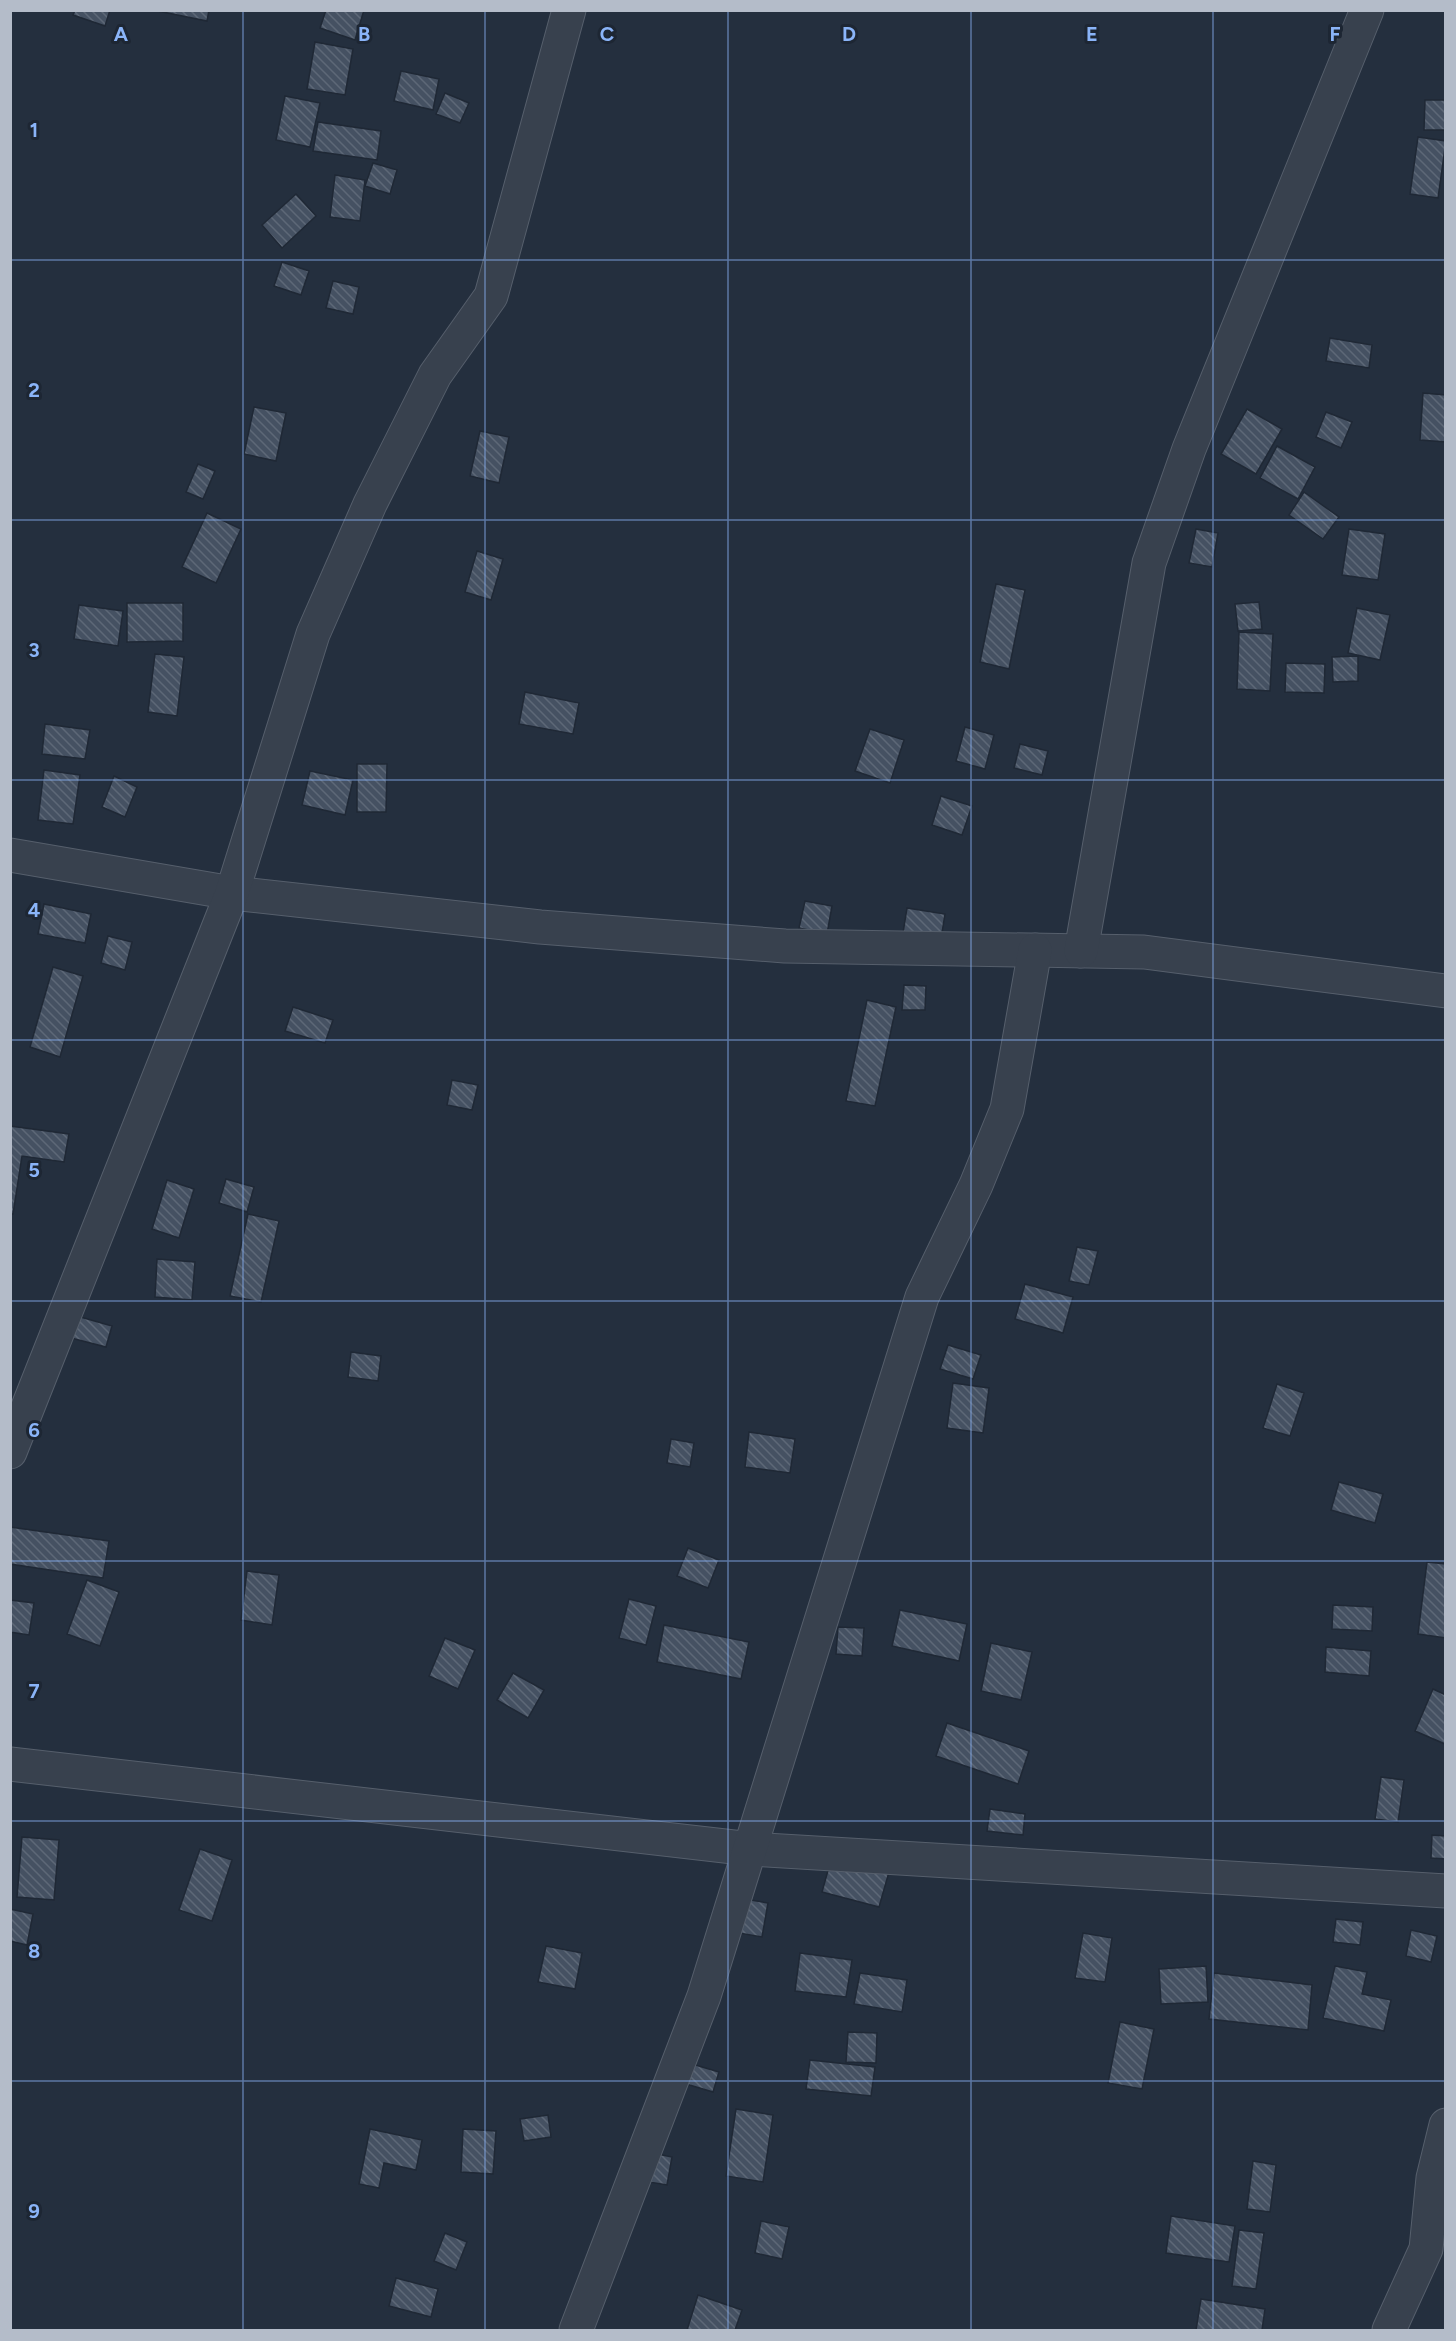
<svg xmlns="http://www.w3.org/2000/svg" width="1456" height="2341" font-family="Figtree,sans-serif">
<style>
.building{fill:url(#building-back-hatch);stroke:#1f2835;stroke-width:1.5}
.lines{fill:none;stroke-linecap:round;stroke-linejoin:round}
.street-casing{stroke:#565f6c;stroke-width:35}
.street{stroke:#38414e;stroke-width:33}
.grid{fill:none;stroke:#8ab4f8;stroke-width:1.5;stroke-opacity:0.55}
.grid-label{font-size:20px;text-anchor:middle;font-weight:bold;fill:#8ab4f8;stroke:#1d2633;stroke-width:6;stroke-linejoin:round;paint-order:stroke}
</style>
<defs>
<pattern id="building-back-hatch" width="6" height="6" patternUnits="userSpaceOnUse" patternTransform="scale(1.5)"><rect width="6" height="6" fill="#455162"/><path d="M-1 5l2 2M0 0l6 6M5-1l2 2" fill="none" stroke="#5d6877"/></pattern>
</defs>
<rect width="100%" height="100%" fill="#242f3e"/>
<g class="building">
<path d="M75,10H110L105,26L73,15Z"/>
<path d="M153,10H209L207,21Z"/>
<path d="M326,10H364L355,40L320,28Z"/>
<path d="M315,42L353,49L345,95L307,89Z"/>
<path d="M401,71L439,79L433,110L394,101Z"/>
<path d="M445,93L469,103L460,123L436,114Z"/>
<path d="M285,96L320,103L310,147L276,140Z"/>
<path d="M1425,100H1446V130H1424Z"/>
<path d="M318,122L381,131L377,160L313,151Z"/>
<path d="M1418,137L1446,141L1438,198L1410,194Z"/>
<path d="M373,163L397,170L390,194L365,186Z"/>
<path d="M335,175L365,180L360,221L330,217Z"/>
<path d="M296,194L316,216L282,248L262,225Z"/>
<path d="M282,262L309,271L301,295L274,286Z"/>
<path d="M333,281L359,287L353,314L326,308Z"/>
<path d="M1330,338L1372,345L1369,368L1326,361Z"/>
<path d="M1423,393L1446,395V442L1420,440Z"/>
<path d="M254,407L286,413L276,461L244,454Z"/>
<path d="M1247,409L1282,429L1256,474L1221,454Z"/>
<path d="M1326,412L1352,422L1341,448L1316,437Z"/>
<path d="M480,431L509,437L499,483L470,476Z"/>
<path d="M1277,446L1315,467L1298,499L1260,478Z"/>
<path d="M198,464L215,471L203,499L186,492Z"/>
<path d="M1304,492L1339,517L1323,539L1289,515Z"/>
<path d="M207,513L241,529L216,583L182,567Z"/>
<path d="M1196,529L1218,533L1212,567L1189,563Z"/>
<path d="M1349,529L1385,534L1378,580L1342,575Z"/>
<path d="M477,551L503,559L491,600L465,592Z"/>
<path d="M996,584L1025,590L1009,669L980,662Z"/>
<path d="M1259,602L1262,629L1238,631L1235,604Z"/>
<path d="M127,603H183V641L127,642Z"/>
<path d="M79,605L123,611L118,646L74,639Z"/>
<path d="M1357,608L1390,615L1380,660L1348,653Z"/>
<path d="M1239,632L1273,634L1270,691L1237,689Z"/>
<path d="M155,654L184,657L177,716L148,712Z"/>
<path d="M1358,656V681L1333,682L1332,657Z"/>
<path d="M1286,663L1325,664L1324,693L1285,692Z"/>
<path d="M525,692L579,703L573,734L519,724Z"/>
<path d="M45,724L90,730L85,759L42,754Z"/>
<path d="M965,727L994,735L985,769L956,761Z"/>
<path d="M870,729L904,740L890,783L855,771Z"/>
<path d="M1020,744L1048,751L1042,775L1014,768Z"/>
<path d="M357,764H387L386,812H357Z"/>
<path d="M44,770L80,775L73,824L38,820Z"/>
<path d="M310,771L353,780L345,815L302,805Z"/>
<path d="M114,776L137,787L125,817L102,807Z"/>
<path d="M941,796L972,806L962,835L932,825Z"/>
<path d="M805,901L832,906L827,934L799,928Z"/>
<path d="M44,904L91,914L85,943L38,934Z"/>
<path d="M907,908L945,914L941,939L903,933Z"/>
<path d="M108,936L132,942L125,970L101,963Z"/>
<path d="M53,967L83,976L60,1057L30,1047Z"/>
<path d="M904,985L926,986L925,1010H902Z"/>
<path d="M867,1000L896,1007L875,1106L846,1101Z"/>
<path d="M293,1007L333,1020L325,1043L285,1031Z"/>
<path d="M452,1080L478,1085L472,1110L447,1105Z"/>
<path d="M10,1126L69,1134L64,1162L22,1156L13,1214H10Z"/>
<path d="M226,1179L254,1187L247,1212L219,1203Z"/>
<path d="M167,1180L194,1189L179,1238L152,1229Z"/>
<path d="M248,1214L279,1221L261,1302L230,1296Z"/>
<path d="M1077,1247L1098,1251L1089,1285L1069,1281Z"/>
<path d="M157,1259L195,1262L192,1300L155,1297Z"/>
<path d="M1025,1284L1073,1297L1063,1333L1015,1319Z"/>
<path d="M77,1316L112,1326L106,1347L71,1338Z"/>
<path d="M948,1345L981,1355L973,1379L940,1369Z"/>
<path d="M351,1352L381,1356L378,1381L348,1377Z"/>
<path d="M953,1383L989,1388L983,1433L947,1428Z"/>
<path d="M1277,1384L1304,1393L1290,1436L1263,1428Z"/>
<path d="M749,1432L795,1439L790,1473L745,1467Z"/>
<path d="M671,1439L694,1443L690,1467L667,1463Z"/>
<path d="M1339,1482L1383,1494L1375,1523L1331,1510Z"/>
<path d="M10,1527L109,1541L103,1578L10,1564Z"/>
<path d="M688,1548L719,1560L708,1588L677,1576Z"/>
<path d="M1427,1562L1446,1564V1638L1418,1634Z"/>
<path d="M247,1571L279,1575L272,1625L241,1620Z"/>
<path d="M87,1580L119,1592L100,1646L67,1634Z"/>
<path d="M629,1599L656,1606L646,1645L619,1638Z"/>
<path d="M10,1600L34,1603L29,1635L10,1632Z"/>
<path d="M1333,1605L1373,1607L1372,1631L1332,1629Z"/>
<path d="M900,1610L967,1624L959,1661L892,1646Z"/>
<path d="M664,1625L749,1642L741,1679L657,1662Z"/>
<path d="M838,1627L864,1628L862,1656L836,1654Z"/>
<path d="M445,1638L475,1650L458,1689L429,1676Z"/>
<path d="M991,1643L1032,1652L1021,1700L981,1691Z"/>
<path d="M1326,1647L1371,1651L1369,1676L1325,1672Z"/>
<path d="M513,1673L544,1690L528,1718L497,1700Z"/>
<path d="M1433,1689L1446,1695L1445,1744L1415,1731Z"/>
<path d="M947,1723L1029,1751L1018,1784L936,1756Z"/>
<path d="M1381,1777L1404,1780L1398,1822L1375,1819Z"/>
<path d="M990,1809L1025,1814L1023,1835L987,1831Z"/>
<path d="M1432,1835L1446,1836V1859L1431,1858Z"/>
<path d="M22,1837L59,1840L54,1900L17,1897Z"/>
<path d="M200,1849L232,1860L212,1921L179,1910Z"/>
<path d="M832,1856L889,1872L879,1907L822,1892Z"/>
<path d="M733,1897L768,1903L762,1937L727,1931Z"/>
<path d="M10,1909L33,1914L27,1945L10,1941Z"/>
<path d="M1336,1919L1363,1922L1360,1945L1333,1942Z"/>
<path d="M1411,1930L1437,1936L1431,1962L1406,1956Z"/>
<path d="M1083,1933L1112,1938L1105,1982L1075,1978Z"/>
<path d="M546,1946L582,1953L575,1989L538,1982Z"/>
<path d="M800,1953L852,1960L846,1997L795,1991Z"/>
<path d="M1206,1966L1208,2002L1161,2004L1159,1969Z"/>
<path d="M1335,1966L1367,1972L1362,1994L1391,2000L1384,2031L1323,2018Z"/>
<path d="M860,1973L907,1980L902,2012L854,2004Z"/>
<path d="M1214,1973L1312,1985L1308,2030L1209,2019Z"/>
<path d="M1120,2022L1154,2029L1142,2089L1108,2083Z"/>
<path d="M848,2032L877,2033L876,2063L846,2062Z"/>
<path d="M810,2060L875,2067L871,2096L806,2089Z"/>
<path d="M682,2061L719,2072L713,2092L676,2081Z"/>
<path d="M736,2109L773,2115L763,2182L726,2176Z"/>
<path d="M548,2115L551,2137L524,2141L520,2119Z"/>
<path d="M370,2129L422,2140L416,2170L384,2163L379,2188L359,2184Z"/>
<path d="M463,2129L496,2131L493,2174L461,2172Z"/>
<path d="M648,2152L672,2157L667,2185L643,2181Z"/>
<path d="M1253,2161L1276,2165L1270,2212L1247,2209Z"/>
<path d="M1171,2216L1235,2226L1229,2262L1166,2253Z"/>
<path d="M761,2221L789,2227L782,2259L755,2253Z"/>
<path d="M1239,2230L1264,2233L1256,2289L1232,2286Z"/>
<path d="M445,2233L467,2242L456,2270L434,2261Z"/>
<path d="M396,2278L438,2289L431,2317L389,2306Z"/>
<path d="M698,2295L742,2310L735,2330H687Z"/>
<path d="M1201,2299L1265,2309L1262,2330H1196Z"/>
</g>
<g class="lines">
<defs>
<g id="street">
<path d="M10,855L232,893L540,927L785,946L1144,952L1446,991"/>
<path d="M1081,951L1149,563L1189,449L1367,10"/>
<path d="M10,1452L232,893L313,634L370,504L435,375L491,296L569,10"/>
<path d="M10,1764L751,1849L1446,1891"/>
<path d="M576,2330L704,1996L922,1297L976,1185L1007,1109L1035,950"/>
<path d="M1389,2330L1426,2249L1433,2178L1446,2125"/>
</g>
</defs>
<use href="#street" class="street-casing"/>
<use href="#street" class="street"/>
</g>
<path class="grid" d="M243,10V2330M485,10V2330M728,10V2330M971,10V2330M1213,10V2330M10,260H1446M10,520H1446M10,780H1446M10,1040H1446M10,1301H1446M10,1561H1446M10,1821H1446M10,2081H1446"/>
<g class="grid-label">
<text x="121" y="41">A</text>
<text x="364" y="41">B</text>
<text x="607" y="41">C</text>
<text x="849" y="41">D</text>
<text x="1092" y="41">E</text>
<text x="1335" y="41">F</text>
<text x="34" y="137">1</text>
<text x="34" y="397">2</text>
<text x="34" y="657">3</text>
<text x="34" y="917">4</text>
<text x="34" y="1177">5</text>
<text x="34" y="1437">6</text>
<text x="34" y="1698">7</text>
<text x="34" y="1958">8</text>
<text x="34" y="2218">9</text>
</g>
<rect width="1456" height="2341" fill="none" stroke="#b4bcc9" stroke-width="24"/>
</svg>
